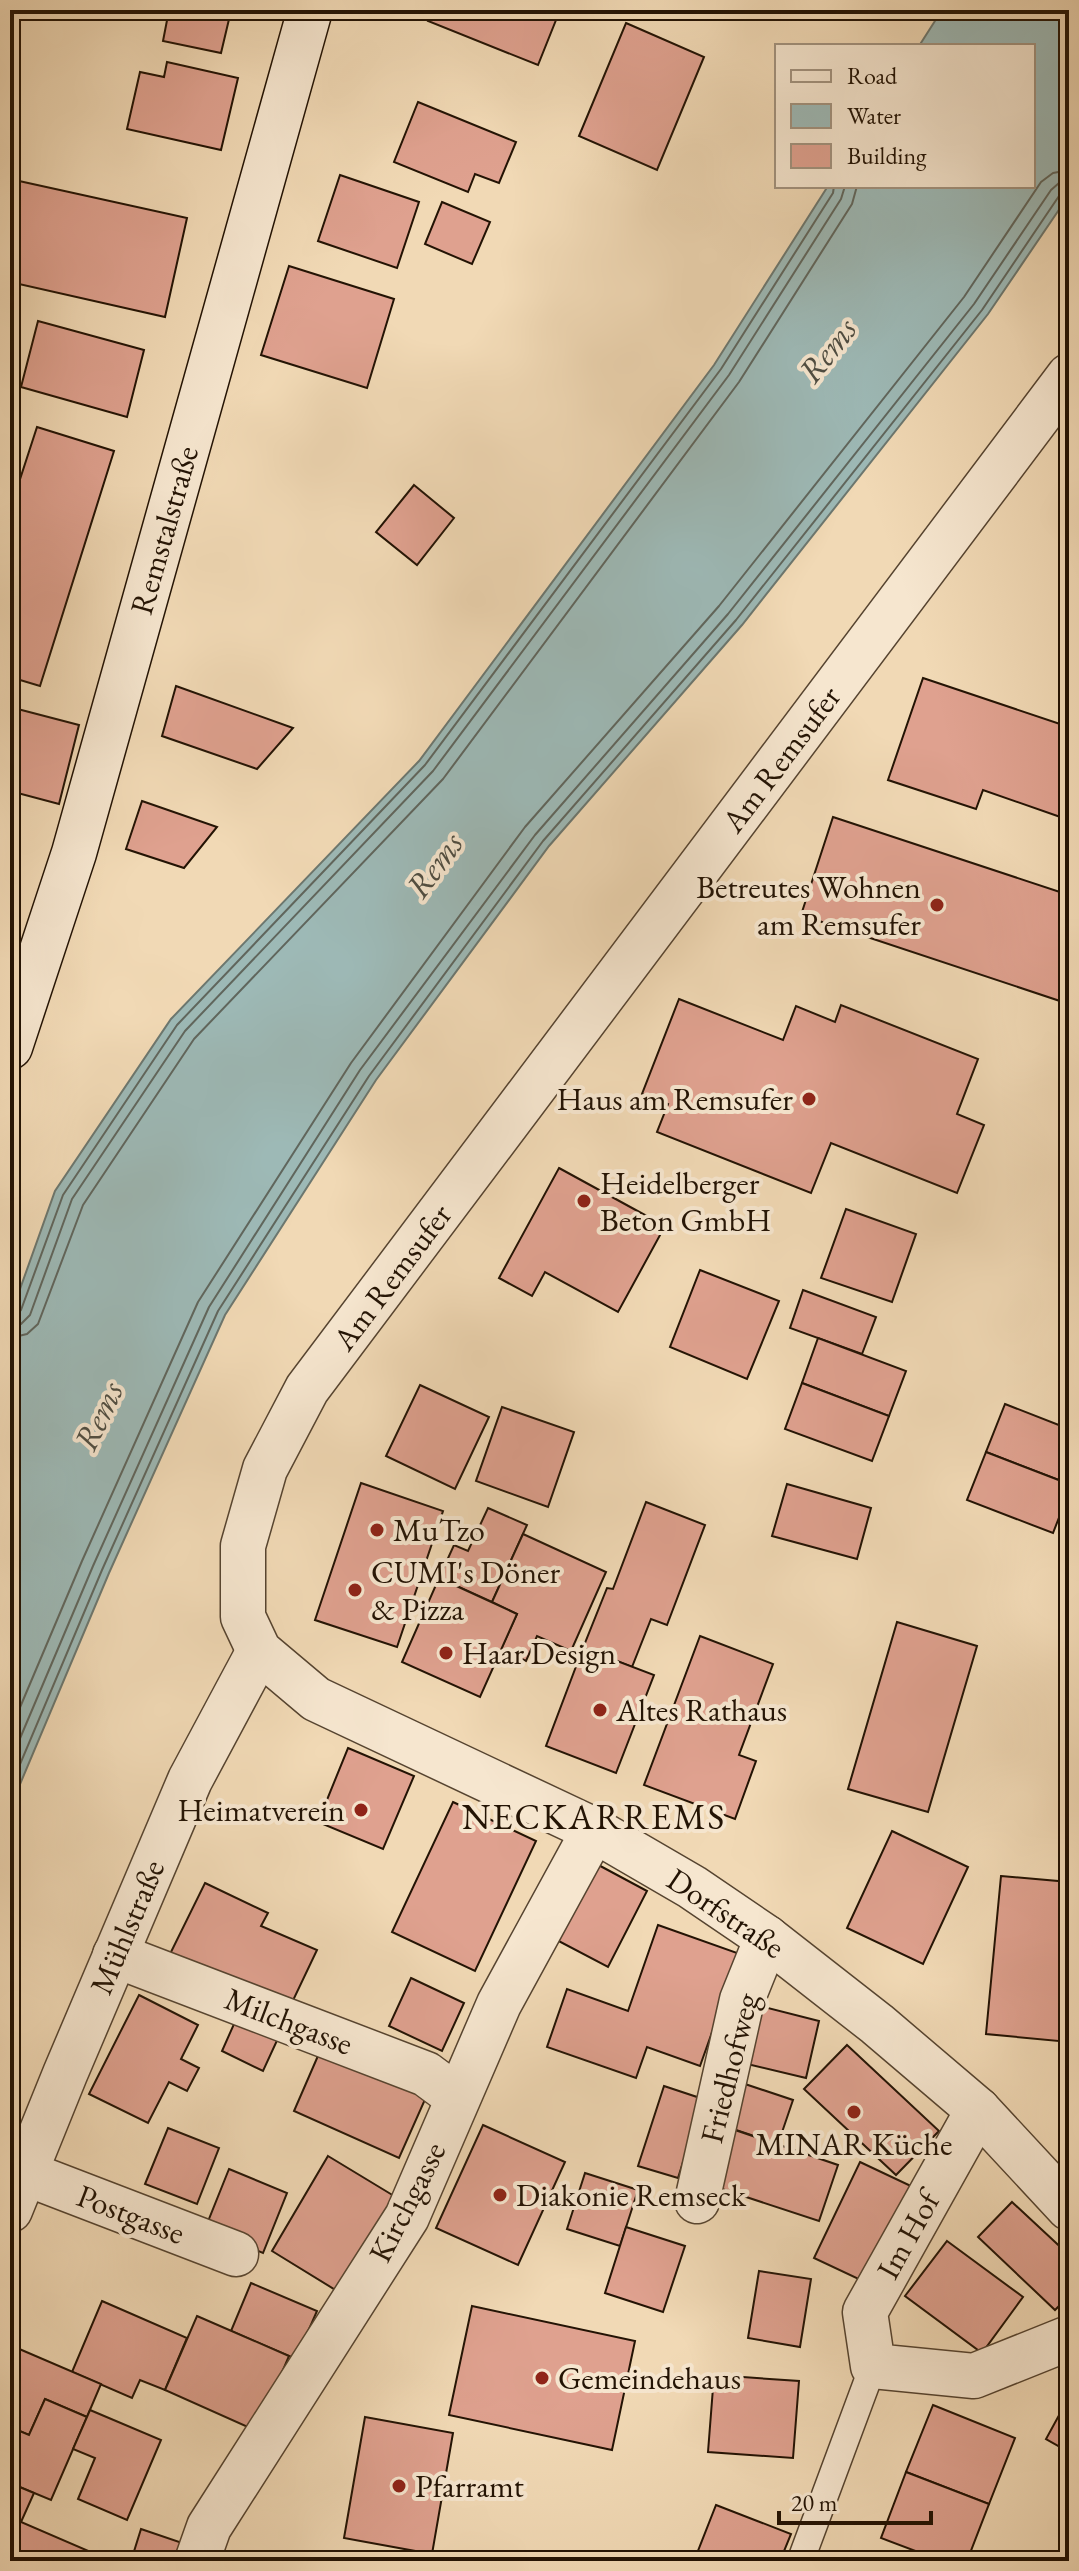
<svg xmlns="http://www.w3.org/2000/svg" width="1079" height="2571" font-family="'EB Garamond',serif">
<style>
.water{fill:#9db9b6;stroke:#6c776f;stroke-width:2}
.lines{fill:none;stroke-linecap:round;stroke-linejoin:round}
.shore{stroke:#60665d;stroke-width:2}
.building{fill:#dfa18f;stroke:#231304;stroke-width:2}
.lane-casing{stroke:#564430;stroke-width:29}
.street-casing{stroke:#564430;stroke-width:47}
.secondary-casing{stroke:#231304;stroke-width:47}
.lane{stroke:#f6e6cf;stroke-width:26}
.street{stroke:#f6e6cf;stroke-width:44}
.secondary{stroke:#f6e6cf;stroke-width:44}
.poi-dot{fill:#8f2418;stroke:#f6e6cf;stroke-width:3}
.labels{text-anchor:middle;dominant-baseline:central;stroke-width:8;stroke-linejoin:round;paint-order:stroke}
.street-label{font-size:32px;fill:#231304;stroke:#f6e6cf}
.poi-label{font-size:32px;fill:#231304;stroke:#f6e6cf;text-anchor:start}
.water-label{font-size:34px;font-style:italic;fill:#4e4d42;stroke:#f6e6cf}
.quarter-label{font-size:36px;letter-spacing:2px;fill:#231304;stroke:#f6e6cf}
</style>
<rect width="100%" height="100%" fill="#f1d9b5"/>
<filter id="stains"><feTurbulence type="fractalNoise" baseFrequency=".0025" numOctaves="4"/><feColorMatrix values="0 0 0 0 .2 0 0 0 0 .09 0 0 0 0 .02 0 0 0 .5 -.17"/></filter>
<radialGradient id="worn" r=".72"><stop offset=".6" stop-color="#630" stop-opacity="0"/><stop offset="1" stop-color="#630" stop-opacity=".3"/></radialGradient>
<path class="water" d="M942,10H1069V195L988,314L742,625L549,846L376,1080L225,1315L109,1573L10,1808V1317L55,1191L171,1019L419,761L714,365L828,186H1033V46H919Z"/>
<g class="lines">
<g class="shore">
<path d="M10,1316L17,1315L21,1310L63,1195L177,1025L425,765L721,369L833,193L834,186"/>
<path d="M10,1326L21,1324L30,1315L72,1199L185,1031L433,771L729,375L841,199L845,186"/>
<path d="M10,1338L27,1334L38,1324L83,1205L194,1039L443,779L739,382L852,204L857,186"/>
<path d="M10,1731L82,1561L198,1302L351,1063L525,827L719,606L964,297L1041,182L1053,173L1069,170"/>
<path d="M10,1762L93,1566L209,1307L360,1070L535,835L728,614L974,304L1051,190L1059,183L1069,182"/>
<path d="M10,1788L102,1570L218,1311L369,1076L543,841L736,620L982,310L1059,196L1069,192"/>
</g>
</g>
<g class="building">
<path d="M169,10H220L219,13L230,15L221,53L163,41Z"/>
<path d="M433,10H560L538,65L428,21Z"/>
<path d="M626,23L704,57L657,170L579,136Z"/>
<path d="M167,62L238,78L221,150L127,129L140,72L164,77Z"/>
<path d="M418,102L516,142L499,183L475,174L468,192L394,162Z"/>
<path d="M340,175L419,202L397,268L318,241Z"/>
<path d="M10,179L187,218L165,317L10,282Z"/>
<path d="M442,202L490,222L472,264L425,244Z"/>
<path d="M289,266L394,299L367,388L261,355Z"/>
<path d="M38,321L144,350L127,417L21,387Z"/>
<path d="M37,427L114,451L40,686L10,677V510Z"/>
<path d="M414,485L454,518L417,565L376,532Z"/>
<path d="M923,678L1069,727V820L983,790L976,809L888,780Z"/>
<path d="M176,686L293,728L257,769L162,736Z"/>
<path d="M10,707L79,725L59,804L10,791Z"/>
<path d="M142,801L217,827L184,868L126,849Z"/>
<path d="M833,817L1069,895V1004L801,915Z"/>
<path d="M679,999L783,1040L796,1006L835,1022L841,1005L978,1059L957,1114L984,1125L957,1193L831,1143L811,1193L657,1132L668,1104L642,1094Z"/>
<path d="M559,1168L665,1226L618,1312L545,1272L532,1296L499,1278Z"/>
<path d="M846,1209L916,1234L892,1302L821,1278Z"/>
<path d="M700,1270L779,1301L747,1379L670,1347Z"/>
<path d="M803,1290L876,1317L862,1354L790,1328Z"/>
<path d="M818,1338L906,1371L889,1416L802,1383Z"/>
<path d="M802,1383L889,1416L872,1461L785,1429Z"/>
<path d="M420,1385L489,1417L455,1489L386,1456Z"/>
<path d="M1005,1404L1069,1429V1484L986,1452Z"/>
<path d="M502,1407L574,1432L548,1507L476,1481Z"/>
<path d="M986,1452L1069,1484V1492L1053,1533L967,1500Z"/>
<path d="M361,1483L443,1511L397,1647L315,1620Z"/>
<path d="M787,1484L871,1508L857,1559L772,1536Z"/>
<path d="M646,1502L705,1525L667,1625L651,1619L632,1667L583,1648L607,1588L613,1589Z"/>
<path d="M488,1508L527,1525L492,1602L439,1578L454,1545L468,1551Z"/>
<path d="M523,1534L606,1572L571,1651L537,1636L526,1661L501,1649L517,1614L492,1602Z"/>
<path d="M439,1578L517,1614L480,1697L402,1662Z"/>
<path d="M897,1622L977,1646L928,1812L848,1789Z"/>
<path d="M700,1636L773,1664L739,1755L756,1761L735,1819L644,1785Z"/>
<path d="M583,1648L654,1675L616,1773L546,1746Z"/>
<path d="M348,1748L414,1776L383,1849L318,1822Z"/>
<path d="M453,1802L536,1841L475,1971L392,1932Z"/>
<path d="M892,1831L968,1867L923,1964L847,1928Z"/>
<path d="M591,1861L647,1891L608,1967L551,1937Z"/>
<path d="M1001,1876L1069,1882V2042L986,2034Z"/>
<path d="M205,1883L268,1913L261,1926L317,1950L288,2011L170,1954Z"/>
<path d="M658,1925L740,1954L700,2066L647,2047L636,2078L547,2047L567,1989L628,2011Z"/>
<path d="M411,1978L464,2003L442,2051L389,2026Z"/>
<path d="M139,1995L198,2025L181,2059L199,2068L187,2091L169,2082L148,2123L89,2094Z"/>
<path d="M756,2005L819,2021L806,2078L743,2063Z"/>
<path d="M238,2015L280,2034L263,2071L222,2051Z"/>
<path d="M324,2042L427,2095L399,2158L294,2111Z"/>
<path d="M847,2045L939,2131L896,2175L804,2089Z"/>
<path d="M739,2082L793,2100L778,2144L724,2126Z"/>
<path d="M664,2086L703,2099L678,2178L638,2166Z"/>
<path d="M483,2125L565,2162L518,2265L436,2228Z"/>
<path d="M168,2128L219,2148L197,2204L145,2184Z"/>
<path d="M735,2130L838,2165L819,2221L716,2187Z"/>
<path d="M328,2156L399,2199L342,2294L272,2251Z"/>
<path d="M860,2162L913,2187L867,2283L814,2258Z"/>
<path d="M229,2169L287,2193L263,2253L205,2229Z"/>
<path d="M585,2173L638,2190L620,2246L567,2229Z"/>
<path d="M1012,2202L1069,2255V2296L1055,2310L978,2237Z"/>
<path d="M626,2227L685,2246L663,2312L605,2293Z"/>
<path d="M947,2241L1023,2297L982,2353L905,2296Z"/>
<path d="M759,2271L811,2279L800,2347L748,2338Z"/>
<path d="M251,2283L317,2311L296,2359L231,2331Z"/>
<path d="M102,2301L187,2338L165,2390L140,2380L132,2398L72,2372Z"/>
<path d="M472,2306L635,2341L612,2450L449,2415Z"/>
<path d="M197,2316L289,2356L257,2431L165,2390Z"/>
<path d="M10,2345L101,2384L87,2417L45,2399L29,2435L10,2427Z"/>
<path d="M714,2375L799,2381L793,2458L708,2452Z"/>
<path d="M1069,2397V2452L1046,2439Z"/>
<path d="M45,2399L87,2417L51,2500L10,2483V2427L29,2435Z"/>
<path d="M933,2405L1015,2438L989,2504L906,2472Z"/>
<path d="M90,2410L161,2440L127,2520L78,2499L95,2458L73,2449Z"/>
<path d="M365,2417L453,2433L432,2554L344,2538Z"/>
<path d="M906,2472L989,2504L967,2561H942L881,2538Z"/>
<path d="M10,2483L34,2493L21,2522L107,2559L106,2561H10Z"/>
<path d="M716,2505L791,2534L780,2561H694Z"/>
<path d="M141,2529L191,2546L187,2561H131Z"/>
</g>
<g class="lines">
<defs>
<path id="lane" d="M802,2557L873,2366"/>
<g id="street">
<path d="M1069,376L307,1389L265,1469L243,1546V1617L259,1651L316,1699L594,1830L692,1887L767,1938L877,2024L978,2110L1069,2208"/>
<path d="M115,1955L426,2074L457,2097"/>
<path d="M978,2110L865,2312L873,2366L974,2376L1069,2338"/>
<path d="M25,2173L236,2254"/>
<path d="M697,2201L742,2000L767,1938"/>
<path d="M10,2210L65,2074L190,1780L259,1651"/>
<path d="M197,2561L209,2527L407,2217L499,2004L594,1830"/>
</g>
<path id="secondary" d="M10,1047L74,853L310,10"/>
</defs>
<use href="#lane" class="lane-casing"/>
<use href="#street" class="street-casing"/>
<use href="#secondary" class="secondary-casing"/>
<use href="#lane" class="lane"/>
<use href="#street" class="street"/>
<use href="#secondary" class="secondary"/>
</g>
<g class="poi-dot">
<circle cx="937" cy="905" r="8"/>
<circle cx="809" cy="1099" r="8"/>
<circle cx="584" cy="1201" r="8"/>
<circle cx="377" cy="1530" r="8"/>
<circle cx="355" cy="1590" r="8"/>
<circle cx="446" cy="1653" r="8"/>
<circle cx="600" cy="1710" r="8"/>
<circle cx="361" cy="1810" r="8"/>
<circle cx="854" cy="2112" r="8"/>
<circle cx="500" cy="2195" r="8"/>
<circle cx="542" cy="2378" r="8"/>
<circle cx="399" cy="2486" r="8"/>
</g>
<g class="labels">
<g class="street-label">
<text transform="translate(164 530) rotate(-74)">Remstalstraße</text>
<text transform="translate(781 759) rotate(-53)">Am Remsufer</text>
<text transform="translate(392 1277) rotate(-53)">Am Remsufer</text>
<text transform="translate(726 1913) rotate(34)">Dorfstraße</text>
<text transform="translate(127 1927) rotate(-67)">Mühlstraße</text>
<text transform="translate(289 2021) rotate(21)">Milchgasse</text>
<text transform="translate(729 2068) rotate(-76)">Friedhofweg</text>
<text transform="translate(407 2202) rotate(-63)">Kirchgasse</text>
<text transform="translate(131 2214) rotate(21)">Postgasse</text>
<text transform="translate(908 2235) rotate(-61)">Im Hof</text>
</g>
<g class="poi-label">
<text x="921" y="887" text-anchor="end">Betreutes Wohnen<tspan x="921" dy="37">am Remsufer</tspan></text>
<text x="793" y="1099" text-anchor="end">Haus am Remsufer</text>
<text x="600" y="1183">Heidelberger<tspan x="600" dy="37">Beton GmbH</tspan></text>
<text x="393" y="1530">MuTzo</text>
<text x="371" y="1572">CUMI's Döner<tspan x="371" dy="37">&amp; Pizza</tspan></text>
<text x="462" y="1653">Haar Design</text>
<text x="616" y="1710">Altes Rathaus</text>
<text x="345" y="1810" text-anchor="end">Heimatverein</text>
<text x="854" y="2144" text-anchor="middle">MINAR Küche</text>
<text x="516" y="2195">Diakonie Remseck</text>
<text x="558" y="2378">Gemeindehaus</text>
<text x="415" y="2486">Pfarramt</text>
</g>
<g class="water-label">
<text transform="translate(827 350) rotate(-52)">Rems</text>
<text transform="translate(434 865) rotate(-54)">Rems</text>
<text transform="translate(98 1416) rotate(-65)">Rems</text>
</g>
<g class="quarter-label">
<text x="594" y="1816">NECKARREMS</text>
</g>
</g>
<rect width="1079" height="2571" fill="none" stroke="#f1d9b5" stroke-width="40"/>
<rect x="12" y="12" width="1055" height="2547" fill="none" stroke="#231304" stroke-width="4"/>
<rect x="20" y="20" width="1039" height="2531" fill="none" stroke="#231304" stroke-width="2"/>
<rect x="775" y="44" width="260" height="144" fill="#f6e6cf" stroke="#a2927e" stroke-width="2"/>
<rect x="791" y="70" width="40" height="12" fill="#f6e6cf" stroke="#a2927e" stroke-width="2"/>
<text x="847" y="84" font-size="24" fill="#231304">Road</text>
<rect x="791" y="104" width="40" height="24" fill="#9db9b6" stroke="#a2927e" stroke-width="2"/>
<text x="847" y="124" font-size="24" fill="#231304">Water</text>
<rect x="791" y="144" width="40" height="24" fill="#dfa18f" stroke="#a2927e" stroke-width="2"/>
<text x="847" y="164" font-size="24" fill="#231304">Building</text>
<path d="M779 2511v12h152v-12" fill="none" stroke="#231304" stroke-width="4"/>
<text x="791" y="2511" font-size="24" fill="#231304" stroke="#f6e6cf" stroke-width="6" paint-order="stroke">20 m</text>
<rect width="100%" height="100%" filter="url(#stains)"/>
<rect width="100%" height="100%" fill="url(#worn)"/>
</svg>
